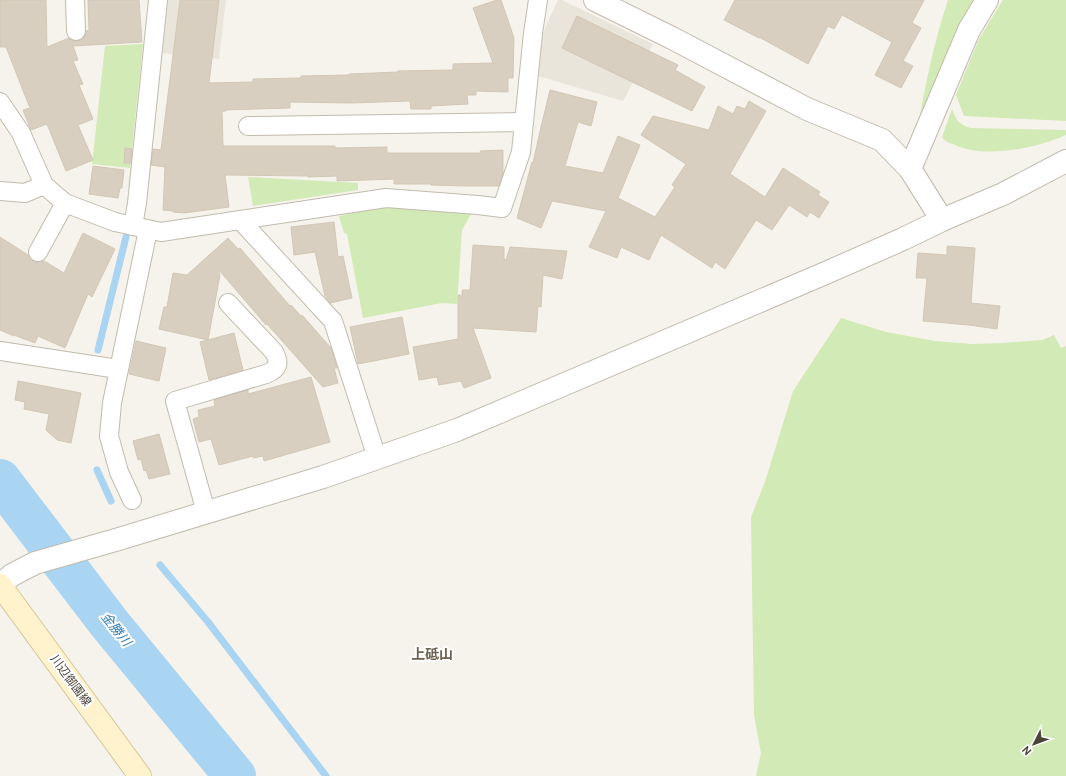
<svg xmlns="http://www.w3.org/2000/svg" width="1066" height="776" font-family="Overpass,'Noto Sans JP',sans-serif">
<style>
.residential{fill:#eae5da}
.green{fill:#d2eab5}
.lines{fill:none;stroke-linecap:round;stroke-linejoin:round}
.stream{stroke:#a9d4f2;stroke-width:7}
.river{stroke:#a9d4f2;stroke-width:42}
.building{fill:#d8cfc1;stroke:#d3c7b4}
.minor-casing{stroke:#c2bbae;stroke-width:20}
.tertiary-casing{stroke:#c2bbae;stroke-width:24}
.secondary-casing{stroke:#d6c79b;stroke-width:24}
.minor{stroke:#fff;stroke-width:18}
.tertiary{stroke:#fff;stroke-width:22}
.secondary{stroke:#fff3cd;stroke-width:22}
.labels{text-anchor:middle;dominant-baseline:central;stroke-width:4;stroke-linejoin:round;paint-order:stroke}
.street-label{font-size:12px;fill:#4b4439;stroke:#fff}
.water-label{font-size:13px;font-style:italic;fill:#2e7ab2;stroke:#fff}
.quarter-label{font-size:14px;font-weight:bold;fill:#6e6250;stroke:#fff}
</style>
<rect width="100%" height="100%" fill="#f6f3ec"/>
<g class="residential">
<path d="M168,0H226L219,59L162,53Z"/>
<path d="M558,0H562L653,44L623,101L538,76L541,37Z"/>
</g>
<g class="green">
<path d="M948,0H975L955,35L919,121C926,80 935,39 948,0Z"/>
<path d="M1003,0H1066V121L964,116L956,95L979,39Z"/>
<path d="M143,44L130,168L92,164L105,46Z"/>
<path d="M952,109C956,120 959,125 971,128L1066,130V135C1037,148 985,159 955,145C950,143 945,142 942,137Z"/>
<path d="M248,177L358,183V190L253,206Z"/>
<path d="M409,207L471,214L462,230L457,304L442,303L363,318L347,234L344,233L339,216L373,208Z"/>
<path d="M841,318L886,332L935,341L971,344L1003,343L1042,340L1054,335L1061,348L1066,346V776H756L761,753L754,715L751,517L765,482L793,391Z"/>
</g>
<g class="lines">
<g class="stream">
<path d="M98,350L126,237"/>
<path d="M97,470L111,501"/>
<path d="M160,565L208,622L326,776"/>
</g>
<path class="river" d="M0,480L109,623L235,776"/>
</g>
<g class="building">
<path d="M0,0H46L47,47L69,38L71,40L77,41L81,40L85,36L86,31L89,30L88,0H139L142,42L73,46L78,60L73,61L83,84L79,85L93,119L78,125L93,160L66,171L47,124L31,130L23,110L30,108L6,47H0Z"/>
<path d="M180,0H219L209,83L253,82V79L301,78V76L349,75V74L398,72V71L453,70V64L493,63L473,8L497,0H501L514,38L513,78H508V92L476,91V95H467L468,104L431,106V109H411L410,101L351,103L290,102V108L225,110L226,111H222L223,146H335V148L387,147V153H481L480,151L503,150V173L499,186H467L431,185V184H394V179L337,181V176L308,177V176L225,175L229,207L184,213L173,212V211L163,210L165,167L151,165L153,149L161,150Z"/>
<path d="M735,0H924L912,23L921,28L903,61L913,66L901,88L875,75L892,42L842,15L834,29L828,26L808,64L759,37V38L724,20Z"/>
<path d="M577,16L678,65L675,70L705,87L692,111L562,48Z"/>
<path d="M550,90L597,102L591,126L578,122L565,166L603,173L618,136L640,145L618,198L655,217L675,187L672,185L686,164L641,135L653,116L709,130L718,106L733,114L737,106L745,109L749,101L766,111L730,174L765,197L783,168L820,192L818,195L829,202L819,218L810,212L807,217L789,205L772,230L756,220L725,269L715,262L712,268L661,235L649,260L621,247L617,258L589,247L606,211L552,201L541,228L517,218L532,162L533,163L541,127Z"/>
<path d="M125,148L132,149L131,163H124Z"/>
<path d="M93,166L124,170L122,188H120L118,198L89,194Z"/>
<path d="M334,222L338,257L343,256L352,298L330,303L325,296L315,252L294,255L291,227Z"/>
<path d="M83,233L115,249L92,297L88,294L65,348L38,336L35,343L14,335V336L0,330V237L28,255L29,258L33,261L39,262L44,261L64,273Z"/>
<path d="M228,238L238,249L240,248L290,306L291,305L302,317V315L331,348L337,368H334L338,383L323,387L267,324L266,325L218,269L220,275L208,340L159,329L164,307H167L173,273L187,275Z"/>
<path d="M473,245L504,247V259L506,260L510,247L567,251L562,279L543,275L541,307L538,306L536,332L473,328L491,378L464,388L461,381L439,385L437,377L419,380L413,347L458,339V295H460L462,299V290H470Z"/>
<path d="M947,246L975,248L971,303L1000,306L997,329L969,325L923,321L927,278H916L918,253L947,255Z"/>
<path d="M402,317L409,354L358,364L350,327Z"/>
<path d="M234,333L243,370L209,380L200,342Z"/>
<path d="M136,341L166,348L159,381L129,374Z"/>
<path d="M311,377L330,442L264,461L263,456L253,458V456L219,465L211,439L199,442L193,419L199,417L198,410L215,406L214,400L248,390V394Z"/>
<path d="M18,381L81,393L71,443L57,440L46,430L49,414L24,409L25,402L15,400Z"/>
<path d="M159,434L170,474L149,479L146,470L144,471L141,459L138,460L133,441Z"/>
</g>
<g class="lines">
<defs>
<g id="minor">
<path d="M75,0L76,31"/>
<path d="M0,102L21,133L44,185L65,203L115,222L161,232L386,198L478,205L502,208L521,152L533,33L538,0"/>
<path d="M248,126L524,122"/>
<path d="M0,191L25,193L44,185"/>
<path d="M241,221L333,321L377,458"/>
<path d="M133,226L137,203L158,0"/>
<path d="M38,252L65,203"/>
<path d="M0,351L118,369"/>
<path d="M132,500L119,472L109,436L112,403L148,230"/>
<path d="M206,512L175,401L266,374C279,369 280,363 274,352L228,303"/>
</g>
<g id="tertiary">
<path d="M595,0L672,38L807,109L882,140L910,169L942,220"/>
<path d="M910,169L969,30L987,0"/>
<path d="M0,585L12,575L35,563L119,539L323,477L457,430L828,272L903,239L942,220L1003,194L1066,161"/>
</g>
<path id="secondary" d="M0,585L140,776"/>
</defs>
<use href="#minor" class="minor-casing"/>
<use href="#tertiary" class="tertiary-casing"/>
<use href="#secondary" class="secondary-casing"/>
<use href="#minor" class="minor"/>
<use href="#tertiary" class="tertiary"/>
<use href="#secondary" class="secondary"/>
</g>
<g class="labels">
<g class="street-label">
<text transform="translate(70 681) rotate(54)">川辺御園線</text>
</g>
<g class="water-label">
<text transform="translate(115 630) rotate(51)">金勝川</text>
</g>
<g class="quarter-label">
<text x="432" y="655">上砥山</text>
</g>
</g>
<g transform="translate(1034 744) rotate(228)" stroke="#ffffff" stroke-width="3" paint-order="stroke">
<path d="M0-3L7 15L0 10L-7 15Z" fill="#4b4439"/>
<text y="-6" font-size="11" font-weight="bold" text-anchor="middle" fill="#4b4439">N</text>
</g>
</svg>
